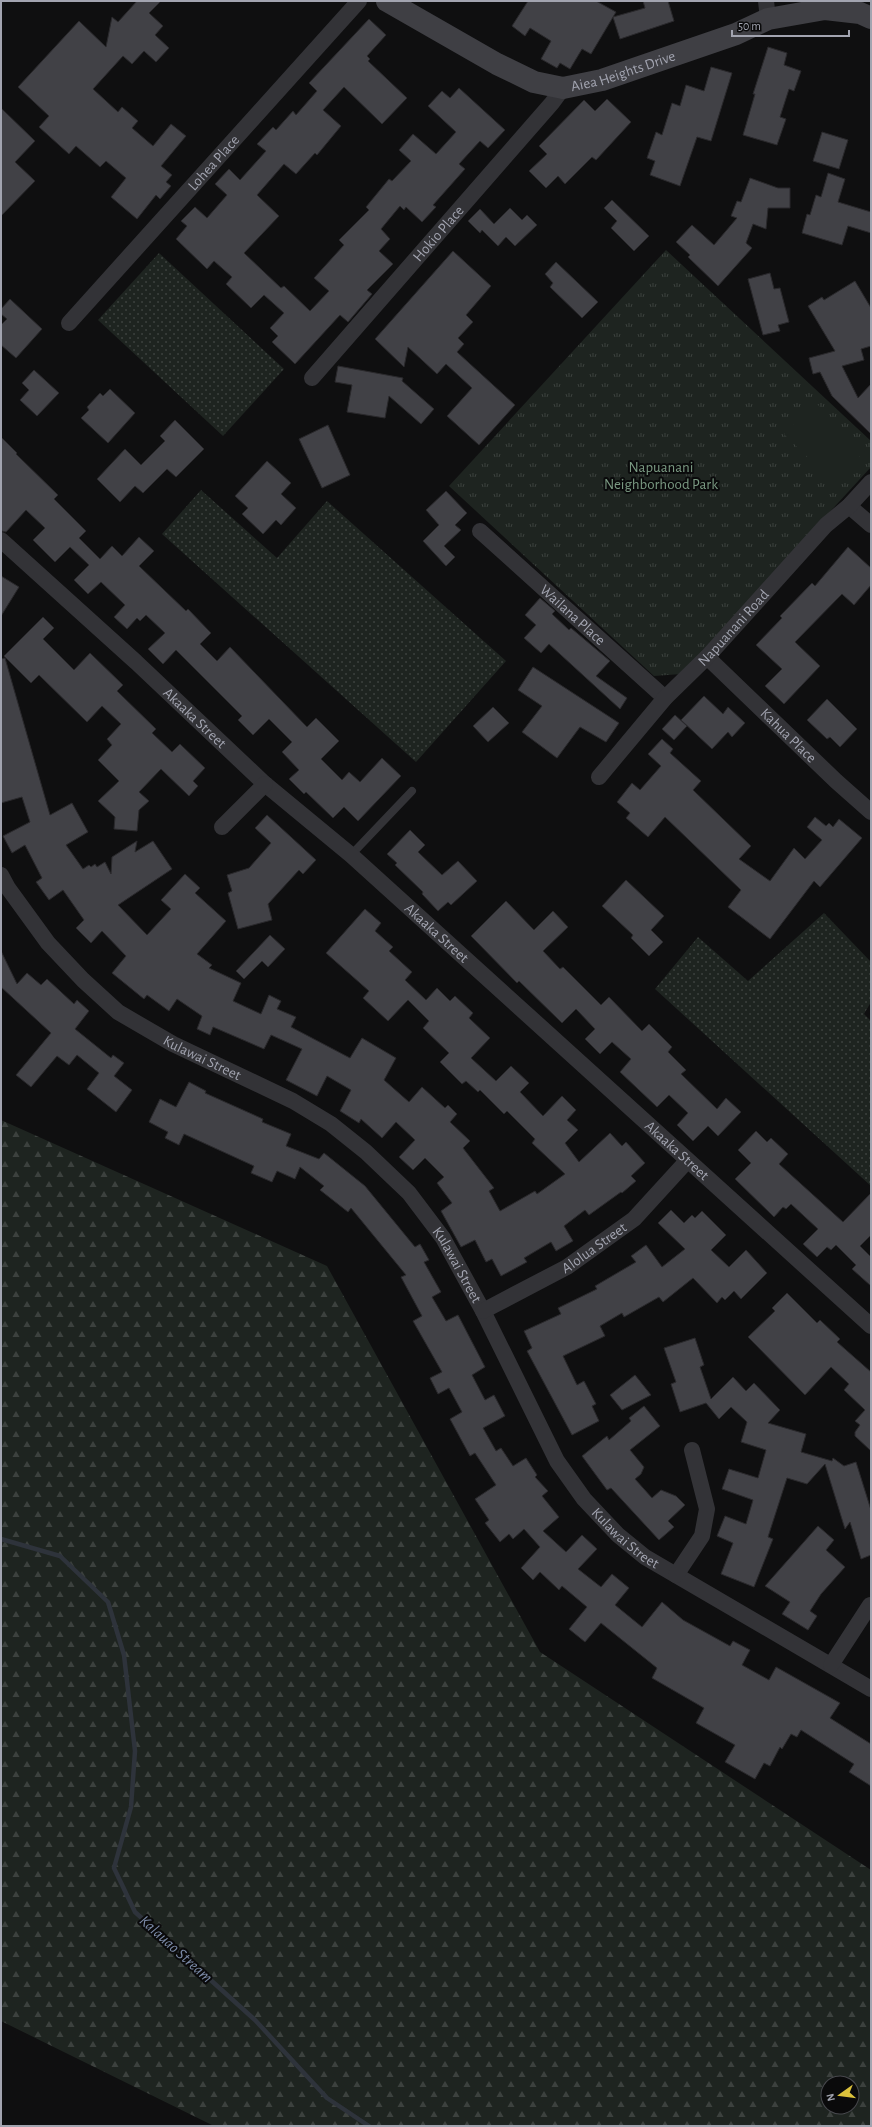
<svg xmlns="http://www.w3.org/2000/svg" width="872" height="2127" font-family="'Alegreya Sans',sans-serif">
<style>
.grass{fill:url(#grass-dots)}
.forest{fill:url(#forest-firs);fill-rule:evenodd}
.park{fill:url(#park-tufts)}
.garden{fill:#1e2420}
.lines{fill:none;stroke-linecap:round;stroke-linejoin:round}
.stream{stroke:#2e333b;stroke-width:4.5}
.building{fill:#414146;stroke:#2a292c}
.lane{stroke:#333337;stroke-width:8}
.street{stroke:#333337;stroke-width:16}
.secondary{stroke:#3f3f44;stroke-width:22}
.labels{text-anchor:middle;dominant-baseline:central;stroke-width:4;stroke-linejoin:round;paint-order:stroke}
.street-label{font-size:15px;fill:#a2a4b0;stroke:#0a0a0b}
.park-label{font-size:15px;fill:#7a9982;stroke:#0a0a0b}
.water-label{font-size:16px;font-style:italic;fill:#7c8ba8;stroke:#0a0a0b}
</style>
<defs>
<pattern id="grass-dots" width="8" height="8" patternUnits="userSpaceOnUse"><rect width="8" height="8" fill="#1e2420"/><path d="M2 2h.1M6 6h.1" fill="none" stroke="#3c413e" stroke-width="1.8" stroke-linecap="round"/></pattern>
<pattern id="forest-firs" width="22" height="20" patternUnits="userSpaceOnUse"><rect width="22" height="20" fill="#1e2420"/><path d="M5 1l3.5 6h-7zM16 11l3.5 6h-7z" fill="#3c413e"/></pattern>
<pattern id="park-tufts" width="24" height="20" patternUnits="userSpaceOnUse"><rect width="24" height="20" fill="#1e2420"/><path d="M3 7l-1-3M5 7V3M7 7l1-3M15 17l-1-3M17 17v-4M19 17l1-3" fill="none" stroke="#3c413e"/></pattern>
</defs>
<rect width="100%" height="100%" fill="#0f0f10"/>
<g class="grass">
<path d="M159,253L284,369L223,436L98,320Z"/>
<path d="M201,490L277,558L327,501L506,661L416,762L162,534Z"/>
<path d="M824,913L871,962V1002L864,1014L871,1021V1186L655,989L698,937L748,981Z"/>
</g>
<path class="forest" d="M1,1120L327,1266L540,1652L871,1870V2126H214L1,2021ZM828,2083H852V2107H828Z"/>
<path class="park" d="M666,250L871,441V467L681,674L654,676L449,486Z"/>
<path class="garden" d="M815,402L865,451L834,483L784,434Z"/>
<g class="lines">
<path class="stream" d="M1,1539L60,1556L108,1602L124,1655L135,1751L131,1807L114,1868L135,1912L255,2020L327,2098L369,2126"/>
</g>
<g class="building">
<path d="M137,1H161L149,13L163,26L155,35L169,48L156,62L144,51L132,64L123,56L93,89L118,112L122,107L138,121L132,128L153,146L171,124L186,136L161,166L172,175L166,182L171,186L160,199L156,195L137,219L111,197L126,178L106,161L100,167L76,146L69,154L39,127L49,116L18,87L79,21L106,47L112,17L118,22Z"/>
<path d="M528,1H596L616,12L591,54L582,49L570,69L560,63L557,68L541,59L551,41L530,28L525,36L512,26Z"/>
<path d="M643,1H668L674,21L620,39L613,17L645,8Z"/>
<path d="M369,19L386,35L367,56L370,59L368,61L407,98L382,124L344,87L323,110L341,126L317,155L315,153L296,174L284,164L257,195L279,216L244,253L281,288L284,286L310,311L329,291L314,278L344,245L339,240L369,210L366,207L389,179L392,181L411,161L399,150L413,134L436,154L456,132L428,106L442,91L450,98L459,88L505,130L488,148L480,141L459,164L465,169L433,205L436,207L422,222L406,207L404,210L400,206L381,229L390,239L379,251L393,264L367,290L372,294L348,322L340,315L295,364L272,342L278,336L270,328L284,313L264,295L251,308L226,284L232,277L214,261L207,269L176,239L187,226L181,221L195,207L207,218L227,195L215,184L229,169L240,180L266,151L257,144L273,127L276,130L293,111L296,115L317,91L309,83Z"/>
<path d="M768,47L787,53L784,65L801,71L794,91L789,89L780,117L786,119L777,145L743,135L755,94H753Z"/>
<path d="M711,67L732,73L711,141L697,137L680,186L650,175L655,161L647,158L656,132L662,135L672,103L680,106L686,85L704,91Z"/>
<path d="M607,99L631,122L596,160L592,157L565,184L558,176L546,188L529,171L547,154L539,146L584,100L595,111Z"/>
<path d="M1,108L35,141L15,162L35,181L1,216Z"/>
<path d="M822,132L848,140L839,169L813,161Z"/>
<path d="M828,173L845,179L838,202L871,212V233L848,226L842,245L802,233L807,214L810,215L816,195L821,197Z"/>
<path d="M750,178L778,188H790V208H768L766,229L753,224L746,243L752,248L718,286L688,257L690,255L676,242L692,225L714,245L737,218L731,216L737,201L741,202Z"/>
<path d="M612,200L649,236L634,251L611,228L617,221L604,208Z"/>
<path d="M510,208L522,220L527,215L537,225L515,246L506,237L498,246L482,230L480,233L468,221L480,209L494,224Z"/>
<path d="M453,251L491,286L466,315L473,322L458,338L464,344L457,352L515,405L479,445L447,416L472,388L446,364L437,374L408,347L404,367L375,339Z"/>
<path d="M556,262L598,302L582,318L550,287L553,283L545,274Z"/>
<path d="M770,273L774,289L780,288L789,322L778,325L780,331L763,335L748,279Z"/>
<path d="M855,281L871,308V346L861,349L864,360L842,366L858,398L871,384V434L832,396L820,372L813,374L809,358L835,351L808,306L822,297L824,300Z"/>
<path d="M10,299L42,329L16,358L1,345V325L7,319L1,314V309Z"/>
<path d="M338,366L403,378L402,381L434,409L421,424L389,396L385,418L347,412L352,385L335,382Z"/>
<path d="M34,370L59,393L37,416L20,400L29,390L22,383Z"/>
<path d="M110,389L135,413L108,443L81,418L89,410L87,407L100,393L103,396Z"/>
<path d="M175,420L204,449L176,477L167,469L143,493L135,486L120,502L97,479L125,449L141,465L165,441L160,436Z"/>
<path d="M328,425L350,475L322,488L299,439Z"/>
<path d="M1,437L17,453L16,454L58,495L54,499L86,531L79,538L100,559L112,546L122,556L139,537L154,551L139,566L186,611L188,609L211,633L200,644L217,661L230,647L307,727L316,718L339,741L321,759L342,780L349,772L360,782L382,758L401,776L358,821L344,807L333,818L306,792L304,794L289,779L299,770L282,752L292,742L269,719L253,735L238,720L242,716L176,650L163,664L148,649L165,633L146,615L140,621L137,618L127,629L114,617L125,605L101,582L88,594L74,580L89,565L70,547L55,562L33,540L45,528L26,510L6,532L1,531Z"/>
<path d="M267,461L291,483L281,494L296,508L281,525L276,520L263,534L242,514L248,508L235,496Z"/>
<path d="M446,491L467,513L455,525L461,530L444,546L455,557L446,566L423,541L439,525L426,510Z"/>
<path d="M848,547L871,568V585L854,605L842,594L795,642L820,666L784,704L765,686L782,669L756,645L782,618L780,616L812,583L815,586Z"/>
<path d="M1,576L19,587L1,616Z"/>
<path d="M540,598L555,611L552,614L569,630L571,628L610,661L596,676L627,698L620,709L549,644L541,653L524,638L536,625L525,615Z"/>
<path d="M43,617L54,628L43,639L74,670L90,653L123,685L117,691L156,729L152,733L172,752L180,744L205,768L193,781L198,786L189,796L161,769L139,792L149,801L139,810L137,831L114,829L115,817L98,801L119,781L98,760L112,745L107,739L121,724L102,706L87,722L39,675L31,683L4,656Z"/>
<path d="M5,658L50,815L72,803L88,832L66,845L83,869L89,865L91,867L95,864L97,867L105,862L111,874L112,857L137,841L135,852L153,841L172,869L118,905L147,935L171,909L161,900L185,874L200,888L195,893L226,921L197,954L212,965L209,968L241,983L233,1001L261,1014L269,995L281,1001L277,1009L296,1017L291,1027L350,1058L362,1038L396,1058L384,1080L409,1102L422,1087L445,1108L448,1105L457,1114L450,1122L470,1141L463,1148L494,1188L489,1191L500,1211L535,1191L537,1194L565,1174L532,1143L535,1139L507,1111L504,1114L480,1090L478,1092L466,1081L462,1084L440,1062L449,1053L423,1028L429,1021L408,1000L388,1021L363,998L369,991L326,953L365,909L381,923L375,931L393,947L389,951L412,972L405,980L426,1000L437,988L450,1001L455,996L473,1013L469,1018L490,1038L471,1058L496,1081L511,1066L529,1083L520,1092L543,1116L562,1096L576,1110L567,1120L578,1130L565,1143L579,1162L610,1133L622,1146L626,1142L645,1163L631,1176L636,1181L622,1193L621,1192L589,1215L585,1210L564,1226L573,1241L556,1251L551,1242L524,1258L527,1262L501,1276L492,1259L486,1262L475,1240L461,1247L441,1211L452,1203L437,1183L444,1177L425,1158L413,1170L399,1157L415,1140L396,1122L382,1138L361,1119L359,1123L340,1111L351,1090L327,1076L317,1096L286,1080L302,1049L271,1035L264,1049L213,1027L210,1035L197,1029L202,1016L177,999L169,1011L147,995L144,999L112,973L126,956L102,931L91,943L76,928L84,920L63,890L49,900L36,882L42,878L25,845L12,853L3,836L30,822L22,797L1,803V659Z"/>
<path d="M533,667L619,723L606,742L580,727L557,758L522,732L542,706L518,690Z"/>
<path d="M704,696L723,714L728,707L745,723L732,737L728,732L712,749L681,720Z"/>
<path d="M827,699L857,729L840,747L830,737L827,739L807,720Z"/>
<path d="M493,707L509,723L488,742L473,726Z"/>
<path d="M675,715L687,726L674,740L662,729Z"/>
<path d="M662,739L673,749L670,753L701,781L693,790L751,846L739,859L770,881L794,848L805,859L822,840L807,827L815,817L826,826L829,823L833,827L839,819L862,838L820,887L814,881L770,939L728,907L741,890L665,817L648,837L626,818L630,813L617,802L632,783L640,790L661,766L648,754Z"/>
<path d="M267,815L316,860L303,874L299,870L268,904L272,920L238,929L228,893L232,891L227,875L249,868L271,843L255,828Z"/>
<path d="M410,830L425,845L418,852L442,875L458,861L477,881L451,905L448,902L438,911L422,894L423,892L395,865L397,863L387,854Z"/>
<path d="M626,880L664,916L651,930L663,942L649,956L631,938L633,935L602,906Z"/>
<path d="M506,901L534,930L553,911L568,927L543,951L560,969L563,967L601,1005L609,997L642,1031L649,1024L672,1047L668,1052L686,1070L681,1074L717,1109L726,1098L741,1112L718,1136L708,1126L693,1141L677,1125L688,1113L669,1095L657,1107L620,1072L631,1059L612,1042L600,1054L585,1039L595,1029L576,1009L562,1023L519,981L517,983L471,936Z"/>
<path d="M270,935L285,949L268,967L262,961L244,979L236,971Z"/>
<path d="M1,951L17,984L27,973L41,985L47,979L74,1004L77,1000L89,1011L75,1029L111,1058L113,1055L124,1063L114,1076L132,1090L116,1112L87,1089L99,1073L77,1055L69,1065L57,1056L31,1087L16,1075L51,1033L1,987Z"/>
<path d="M189,1082L206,1091L205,1093L263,1119L262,1122L291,1134L286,1146L319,1159L324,1153L365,1186L415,1247L420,1244L429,1260L424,1262L441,1292L432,1297L446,1321L458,1315L485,1367L472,1375L485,1400L494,1395L505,1416L483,1428L496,1451L501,1448L513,1466L526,1458L537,1475L535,1477L548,1491L542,1496L559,1517L543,1531L566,1552L582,1535L597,1549L578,1569L601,1587L612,1574L629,1588L615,1605L642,1627L662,1602L683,1620L730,1646L733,1641L750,1650L742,1665L769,1680L776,1667L840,1703L830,1718L871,1744V1786L849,1772L854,1764L801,1730L797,1737L791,1734L782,1749L780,1747L770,1766L764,1763L755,1779L725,1762L735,1745L696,1723L704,1708L652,1678L657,1668L601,1623L585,1642L569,1629L587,1607L562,1586L559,1590L540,1572L533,1580L521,1568L540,1547L524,1529L513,1539L509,1534L500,1542L485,1523L489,1520L475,1499L496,1485L475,1453L470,1456L450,1419L462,1412L449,1388L438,1394L430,1378L442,1372L413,1321L422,1316L401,1277L406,1275L351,1208L348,1212L320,1190L324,1186L300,1167L295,1179L277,1171L272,1182L251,1173L254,1166L184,1134L179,1145L165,1138L168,1132L149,1122L160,1099L176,1107Z"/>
<path d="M756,1131L767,1142L771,1138L788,1154L779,1164L843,1222L871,1193V1235L860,1246L871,1257V1286L852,1269L856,1265L836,1245L831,1250L827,1247L817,1257L803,1244L818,1229L791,1204L786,1209L783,1207L774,1217L735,1179L751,1163L738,1150Z"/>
<path d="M671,1210L684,1223L692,1215L695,1218L702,1211L726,1235L711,1250L729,1267L746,1250L767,1273L741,1299L734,1291L725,1300L722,1297L717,1303L693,1278L663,1302L659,1297L624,1317L622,1313L600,1326L605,1336L563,1356L577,1385L584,1381L596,1404L592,1406L599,1421L572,1435L527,1351L532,1348L524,1331L561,1314L558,1308L597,1289L595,1286L636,1262L631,1256L646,1245L662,1267L685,1249L658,1223Z"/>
<path d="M787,1293L817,1323L820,1320L840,1339L837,1342L871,1372V1451L855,1436V1432L860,1425L855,1421L865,1410L844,1390L849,1384L831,1367L805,1395L748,1337L775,1311L772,1308Z"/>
<path d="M695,1338L704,1365L700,1367L711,1399L733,1377L746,1391L754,1383L780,1410L768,1423L806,1434L801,1452L832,1461L833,1458L844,1466L856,1462L871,1510V1555L861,1559L850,1522L845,1529L825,1464L807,1484L787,1478L768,1537L773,1539L754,1587L721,1574L733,1543L717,1536L725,1516L746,1524L753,1500L722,1489L729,1469L758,1478L766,1450L741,1442L747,1422L731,1407L719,1419L706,1403L680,1412L671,1384L676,1382L664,1348Z"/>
<path d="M635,1375L651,1395L622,1410L610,1395Z"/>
<path d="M644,1406L660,1426L630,1450L644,1467L641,1474L635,1479L652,1498L661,1490L676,1496L685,1505L668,1521L674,1527L659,1540L611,1488L607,1490L582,1456L607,1436L609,1440L631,1421L629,1418Z"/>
<path d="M818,1526L834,1540L826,1550L845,1567L821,1594L810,1611L817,1616L808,1630L782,1614L790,1602L765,1586Z"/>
</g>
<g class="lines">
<path class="lane" d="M351,855L412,791"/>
<g class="street">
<path d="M766,1L768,19"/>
<path id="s1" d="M69,323L359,1"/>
<path id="s2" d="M312,378L552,103L563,88"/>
<path d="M849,506L871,525"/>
<path id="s3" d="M480,531L665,698"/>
<path id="s4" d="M1,540L136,662L265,784L351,855L871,1326"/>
<path id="s5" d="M707,657L836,781L871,812"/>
<path id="s6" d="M599,777L665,698L707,657L826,525L849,506L871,482"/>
<path d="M222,827L265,784"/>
<path id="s7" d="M1,875L8,888L48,943L83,980L118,1012L173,1044L293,1101L331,1124L366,1152L409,1193L443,1238L483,1311L557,1461L584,1499L618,1535L645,1557L871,1689"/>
<path id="s8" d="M483,1311L567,1267L634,1219L687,1161"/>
<path d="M676,1575L702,1536L707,1509L692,1450"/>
<path d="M831,1665L870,1605"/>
</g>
<path class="secondary" id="s9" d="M387,1L497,64L534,82L563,88L602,80L736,34L768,19L825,9L860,13L871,18"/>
</g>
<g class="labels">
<g class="street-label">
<text stroke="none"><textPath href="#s9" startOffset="260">Aiea Heights Drive</textPath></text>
<text stroke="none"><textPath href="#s1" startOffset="216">Lohea Place</textPath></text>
<text stroke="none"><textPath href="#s2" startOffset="192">Hokio Place</textPath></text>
<text stroke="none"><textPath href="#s3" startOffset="125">Wailana Place</textPath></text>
<text stroke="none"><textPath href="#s6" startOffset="201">Napuanani Road</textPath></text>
<text stroke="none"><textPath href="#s4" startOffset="263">Akaaka Street</textPath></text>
<text stroke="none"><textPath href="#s5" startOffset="113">Kahua Place</textPath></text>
<text stroke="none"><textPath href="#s4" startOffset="587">Akaaka Street</textPath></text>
<text stroke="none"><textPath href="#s7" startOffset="277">Kulawai Street</textPath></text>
<text stroke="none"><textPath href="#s4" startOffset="911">Akaaka Street</textPath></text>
<text stroke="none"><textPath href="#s8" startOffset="128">Alolua Street</textPath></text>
<text stroke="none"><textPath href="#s7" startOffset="613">Kulawai Street</textPath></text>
<text stroke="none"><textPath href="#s7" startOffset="937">Kulawai Street</textPath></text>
</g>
<g class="park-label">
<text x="661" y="467">Napuanani<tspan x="661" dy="17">Neighborhood Park</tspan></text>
</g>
<g class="water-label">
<text transform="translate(176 1949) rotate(42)">Kalauao Stream</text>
</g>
</g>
<rect width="872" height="2127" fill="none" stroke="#a2a4b0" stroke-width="4"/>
<g transform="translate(840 2095) rotate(256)"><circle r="19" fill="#0a0a0b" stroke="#47484d"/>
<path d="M0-3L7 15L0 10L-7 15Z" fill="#dcc23c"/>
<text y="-6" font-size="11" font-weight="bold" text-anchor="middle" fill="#a2a4b0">N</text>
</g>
<path d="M732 30v6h117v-6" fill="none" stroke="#a2a4b0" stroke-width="2"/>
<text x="738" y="30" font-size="12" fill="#a2a4b0" stroke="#0a0a0b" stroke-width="3" paint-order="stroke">50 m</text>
</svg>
